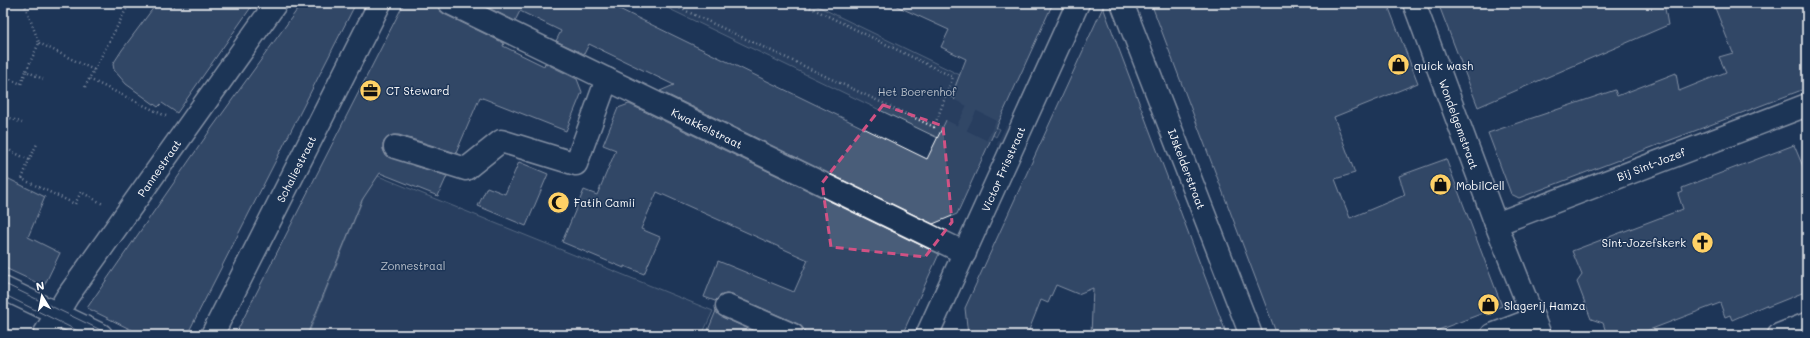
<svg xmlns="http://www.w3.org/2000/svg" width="1810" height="338" font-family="Mali,sans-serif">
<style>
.green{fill:#364b69;stroke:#9aa5b4}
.building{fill:#4a5d79;stroke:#fff}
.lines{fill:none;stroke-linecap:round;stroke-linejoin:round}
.minor-tunnel{stroke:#344968;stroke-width:22;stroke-dasharray:22 11;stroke-linecap:butt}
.minor-casing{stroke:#fff;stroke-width:25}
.path{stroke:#fff;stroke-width:2.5;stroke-dasharray:1 3;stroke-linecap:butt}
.minor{stroke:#1d3557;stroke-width:22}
.tram{stroke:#fff;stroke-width:1}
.marked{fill:none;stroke:#d15284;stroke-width:3;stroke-dasharray:8 5;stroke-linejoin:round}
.labels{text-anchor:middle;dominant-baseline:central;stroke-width:3;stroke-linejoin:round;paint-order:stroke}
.poi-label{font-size:11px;fill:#fff;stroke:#1d3557;text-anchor:start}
.park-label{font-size:11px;fill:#b9c0ca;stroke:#1d3557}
.street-label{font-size:11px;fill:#fff;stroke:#1d3557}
</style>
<rect width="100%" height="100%" fill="#1d3557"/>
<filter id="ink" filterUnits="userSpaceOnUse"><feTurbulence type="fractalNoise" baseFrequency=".025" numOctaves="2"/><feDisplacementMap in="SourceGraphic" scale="8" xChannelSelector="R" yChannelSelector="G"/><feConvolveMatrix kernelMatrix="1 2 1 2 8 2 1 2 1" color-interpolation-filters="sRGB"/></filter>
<g filter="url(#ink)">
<g class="green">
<path d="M657,3H811L960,75L948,105L1000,129L996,137L993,135L938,138Z"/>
<path d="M373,174L386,179L713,311L702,335H308Z"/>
</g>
<g class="building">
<path d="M157,3H168L174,7L176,3H254L177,113L162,103L158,107L126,84L114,70L113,64L122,50Z"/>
<path d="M302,3H356L187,335H142L87,308L209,132Z"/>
<path d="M410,3H438L439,10L444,14L504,43L503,46L544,66L545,63L577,79L582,92L566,131L480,97L456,153L399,135H393L387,138L383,143V149L386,156L447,176L438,196L380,173L362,200L307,335H235L403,5Z"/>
<path d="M479,3H607L927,159L955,102L954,101L955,98L951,97L966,59L941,47L949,30L890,3H1053L957,214L933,224L660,91L674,85L589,44L584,54L556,41L561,31L520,11L515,21Z"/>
<path d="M1151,3H1387L1418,83L1334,117L1355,173L1335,179L1350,218L1405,195L1399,176L1446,159L1502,306L1425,335H1277Z"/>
<path d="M1438,3H1664L1668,25L1478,107Z"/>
<path d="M1713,3H1807V88L1519,198L1511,194L1488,133L1615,90L1617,96L1676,73L1679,91L1726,72L1719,57L1733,53Z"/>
<path d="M1103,7L1227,335H1091L1093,288L1078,294L1056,285L1048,303L1041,300L1027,335H968L965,308Z"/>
<path d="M629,104L939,254L902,335H805L803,328L798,324L732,295L726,294L720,296L715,301L704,297L718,261L794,292L808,260L657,192L641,229L660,237L644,274L624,266V268L562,242L584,190L597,195L616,150L603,145L618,108Z"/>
<path d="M1794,145L1807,176V291L1767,307L1766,305L1732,320L1730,315L1725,317L1720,303L1636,335H1607L1603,323L1591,319L1577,282L1582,275L1572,251L1683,209L1678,194L1683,192L1682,188Z"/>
<path d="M519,162L548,174L526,226L478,206L487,187L505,194Z"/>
<path d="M3,176L45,197L28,237L60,253L44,286L3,267Z"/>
<path d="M716,311L722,317L762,335H706Z"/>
</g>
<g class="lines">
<path class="minor-tunnel" d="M942,106L1015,142"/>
<defs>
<g id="minor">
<path d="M450,3L965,253"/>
<path d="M1122,3L1251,335"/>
<path d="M1414,3L1496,224L1540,335"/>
<path d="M395,147L466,169L501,141L576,164L607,79"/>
<path d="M1496,224L1807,105"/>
<path d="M3,288L101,335"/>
<path d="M727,306L793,335"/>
<path d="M44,335L67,297L276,3"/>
<path d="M212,335L380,3"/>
<path d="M927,335L1078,3"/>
<path d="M1492,335L1534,319"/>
<path d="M1779,335L1807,324"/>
</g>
</defs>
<use href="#minor" class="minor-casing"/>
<g class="path">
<path d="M24,3L39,43L26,71L43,79"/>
<path d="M669,3L934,127L953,77L801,3"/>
<path d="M39,43L94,70L89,79L166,116"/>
<path d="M94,70L128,6L135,3"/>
<path d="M3,76L21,84L26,71"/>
<path d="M85,87L89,79"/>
<path d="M3,115L22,123"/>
<path d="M3,147L29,160L22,179L75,204L81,192L103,204"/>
<path d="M29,160L37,144"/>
</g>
<use href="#minor" class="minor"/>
<g class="tram">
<path d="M3,283L111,335"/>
<path d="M3,294L86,335"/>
</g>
</g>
</g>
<path d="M0 0H1810V338H0ZM883,105L943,126L952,222L925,257L831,247L822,183Z" fill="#1d3557" fill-opacity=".55" fill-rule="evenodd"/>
<path class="marked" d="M883,105L943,126L952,222L925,257L831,247L822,183Z"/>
<defs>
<symbol id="shop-disc" viewBox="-11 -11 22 22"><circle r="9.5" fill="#ffd166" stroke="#1d3557"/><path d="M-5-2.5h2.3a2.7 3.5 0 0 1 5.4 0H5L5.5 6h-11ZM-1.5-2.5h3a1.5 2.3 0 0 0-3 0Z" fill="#111"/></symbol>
<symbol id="office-disc" viewBox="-11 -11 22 22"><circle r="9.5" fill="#ffd166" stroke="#1d3557"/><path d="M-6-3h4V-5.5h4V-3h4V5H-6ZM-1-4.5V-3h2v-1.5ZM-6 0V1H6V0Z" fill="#111"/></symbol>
<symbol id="mosque-disc" viewBox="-11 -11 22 22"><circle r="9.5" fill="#ffd166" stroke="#1d3557"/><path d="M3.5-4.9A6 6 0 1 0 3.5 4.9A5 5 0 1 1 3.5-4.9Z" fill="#111"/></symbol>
<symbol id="church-disc" viewBox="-11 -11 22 22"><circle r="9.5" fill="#ffd166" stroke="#1d3557"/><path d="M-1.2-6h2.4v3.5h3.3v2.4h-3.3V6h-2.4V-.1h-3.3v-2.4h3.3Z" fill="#111"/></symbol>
</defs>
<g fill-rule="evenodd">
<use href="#shop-disc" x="1386" y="52" width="25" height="25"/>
<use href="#office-disc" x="358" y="78" width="25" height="25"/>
<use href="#shop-disc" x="1428" y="172" width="25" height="25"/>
<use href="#mosque-disc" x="546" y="190" width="25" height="25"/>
<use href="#church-disc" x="1690" y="230" width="25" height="25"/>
<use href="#shop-disc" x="1476" y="292" width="25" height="25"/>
</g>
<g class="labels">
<g class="poi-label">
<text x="1414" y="65">quick wash</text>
<text x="386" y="90">CT Steward</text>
<text x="1456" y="185">MobilCell</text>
<text x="574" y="202">Fatih Camii</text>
<text x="1686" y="242" text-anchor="end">Sint-Jozefskerk</text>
<text x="1504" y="305">Slagerij Hamza</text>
</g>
<g class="park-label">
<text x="917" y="91">Het Boerenhof</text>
<text x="413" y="265">Zonnestraal</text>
</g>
<g class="street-label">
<text transform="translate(1459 124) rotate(70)">Wondelgemstraat</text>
<text transform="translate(707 128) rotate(26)">Kwakkelstraat</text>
<text transform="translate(1651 164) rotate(-21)">Bij Sint-Jozef</text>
<text transform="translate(159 168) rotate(-55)">Pannestraat</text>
<text transform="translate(296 169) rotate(-63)">Schaliestraat</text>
<text transform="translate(1003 169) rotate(-66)">Victor Frisstraat</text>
<text transform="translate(1187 169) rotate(69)">IJskelderstraat</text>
</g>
</g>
<rect width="1810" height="338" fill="none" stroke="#1d3557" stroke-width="16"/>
<rect x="8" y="8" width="1794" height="322" fill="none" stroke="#fff" stroke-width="1.5" filter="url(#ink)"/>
<g transform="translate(42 296) rotate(350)" stroke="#1d3557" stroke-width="3" paint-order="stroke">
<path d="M0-3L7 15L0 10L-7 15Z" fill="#ffffff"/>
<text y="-6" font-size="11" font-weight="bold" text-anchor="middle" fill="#ffffff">N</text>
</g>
</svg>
